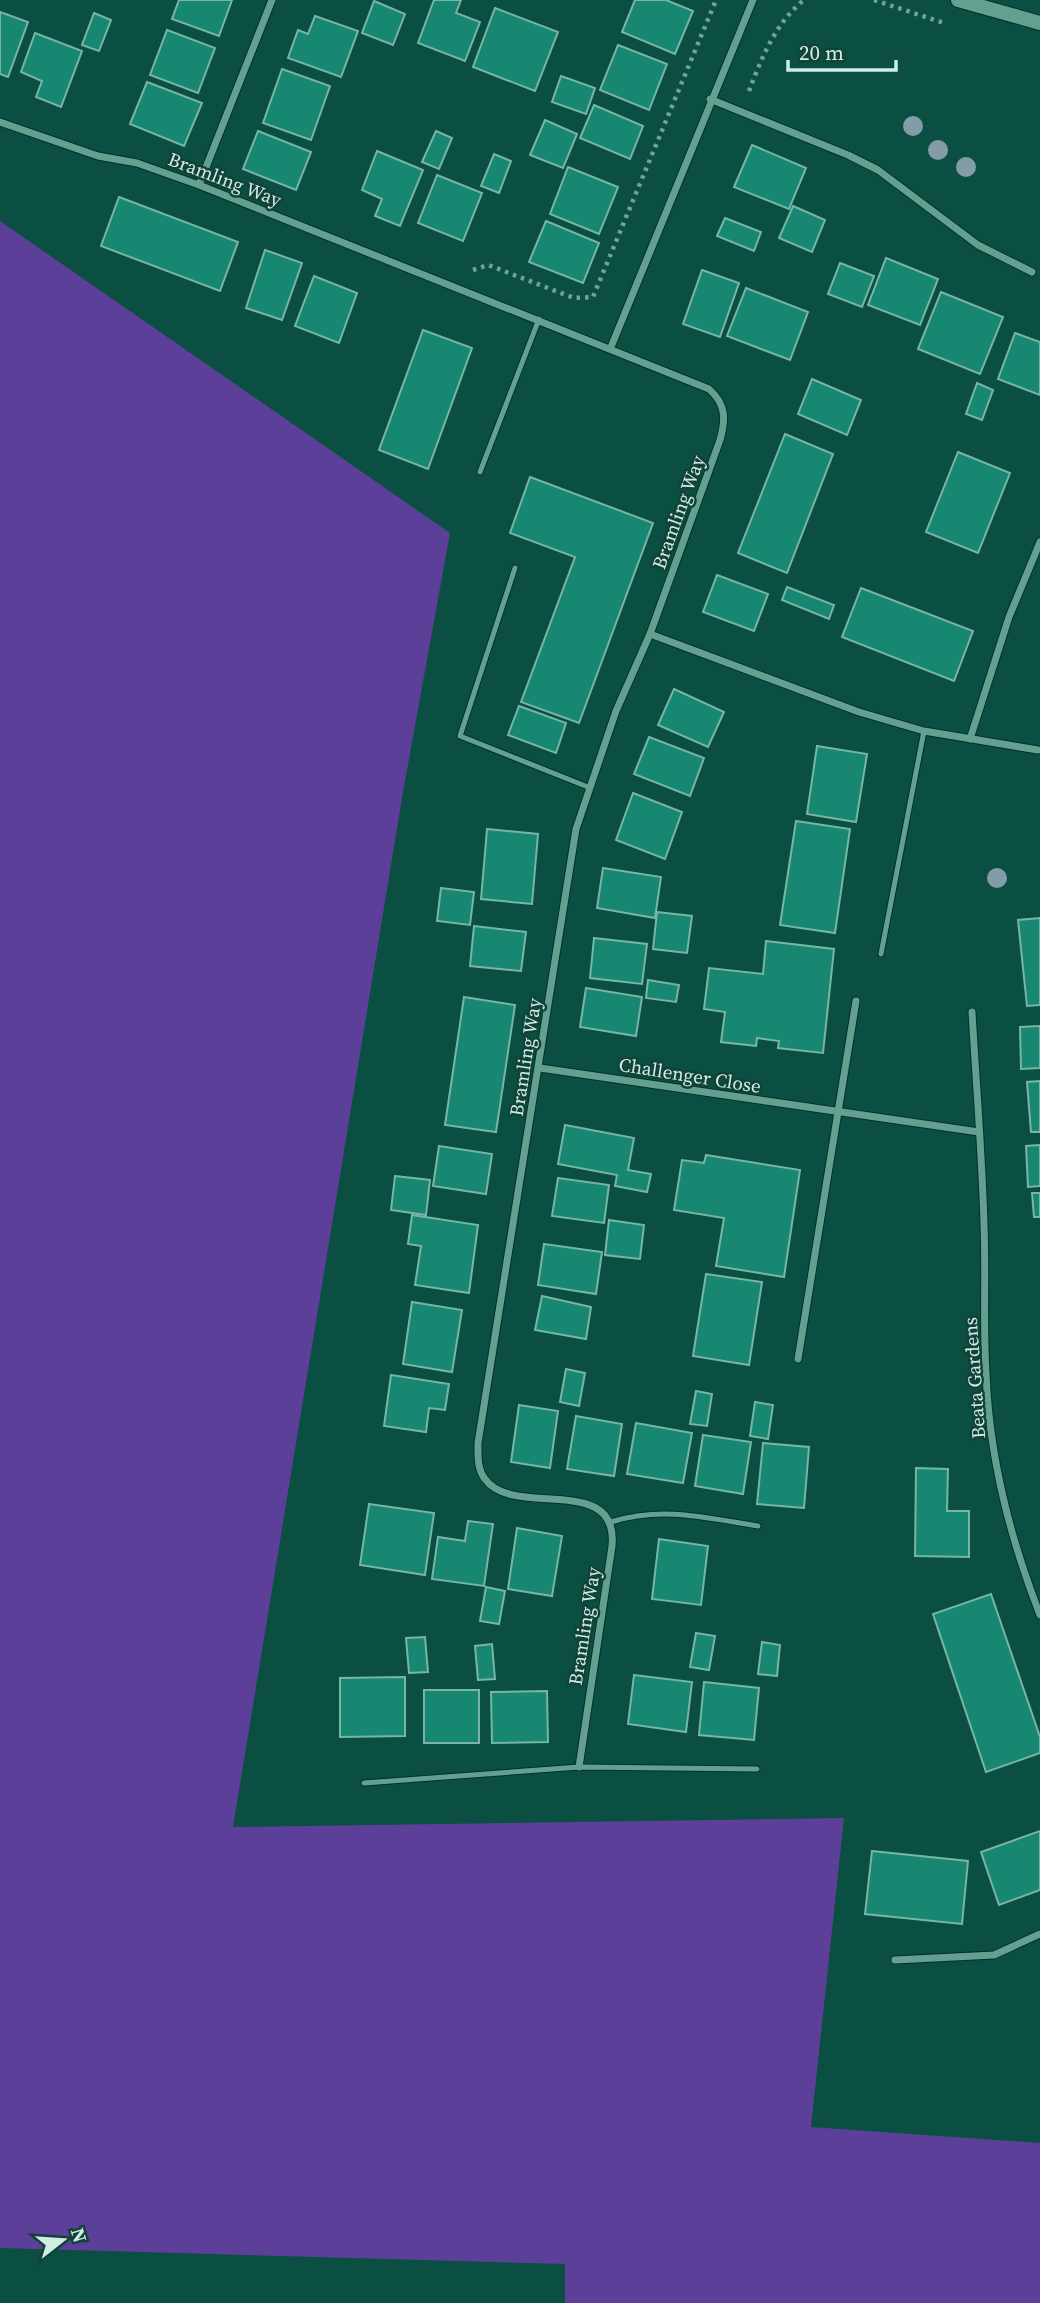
<svg xmlns="http://www.w3.org/2000/svg" width="1040" height="2303" font-family="'Source Serif 4',serif">
<style>
.green{fill:#5c3f98}
.building{fill:#178771;stroke:#78b5a4;stroke-width:2}
.lines{fill:none;stroke-linecap:round;stroke-linejoin:round}
.lane-casing{stroke:#003229;stroke-width:7}
.street-casing{stroke:#003229;stroke-width:9}
.secondary-casing{stroke:#003229;stroke-width:16}
.path{stroke:#72a297;stroke-width:4.5;stroke-dasharray:3.5 5;stroke-linecap:butt}
.lane{stroke:#63a090;stroke-width:5}
.street{stroke:#63a090;stroke-width:7}
.secondary{stroke:#63a090;stroke-width:14}
.tree{fill:#829da7}
.labels{text-anchor:middle;dominant-baseline:central;stroke-width:5;stroke-linejoin:round;paint-order:stroke}
.street-label{font-size:19px;fill:#cfede4;stroke:#124238}
</style>
<rect width="100%" height="100%" fill="#0b4f42"/>
<path class="green" d="M0,221L450,533L403,792L233,1827L844,1818L811,2127L1040,2143V2303H565V2264L0,2248Z"/>
<g class="building">
<path d="M179,0H232L219,36L172,19Z"/>
<path d="M434,0H461L456,13L480,22L465,61L418,43Z"/>
<path d="M635,0H666L693,11L675,54L622,32Z"/>
<path d="M374,1L405,14L393,45L362,33Z"/>
<path d="M495,8L558,32L535,91L473,67Z"/>
<path d="M0,12L28,22L8,77L0,74Z"/>
<path d="M94,13L111,20L99,51L82,45Z"/>
<path d="M315,16L358,31L341,77L288,58L298,30L308,34Z"/>
<path d="M167,30L215,48L198,93L150,75Z"/>
<path d="M35,33L82,51L61,107L36,97L42,81L21,72Z"/>
<path d="M618,45L667,64L649,110L600,90Z"/>
<path d="M282,69L330,86L311,140L263,123Z"/>
<path d="M561,76L595,88L586,114L552,102Z"/>
<path d="M147,82L202,103L184,146L130,124Z"/>
<path d="M594,105L643,126L630,159L580,138Z"/>
<path d="M545,120L577,134L563,168L530,155Z"/>
<path d="M258,131L311,152L296,190L243,169Z"/>
<path d="M436,131L452,138L439,169L422,162Z"/>
<path d="M752,145L806,168L789,209L734,187Z"/>
<path d="M377,151L423,170L400,226L375,216L382,199L362,190Z"/>
<path d="M494,154L511,161L499,193L481,186Z"/>
<path d="M568,167L618,187L599,234L550,214Z"/>
<path d="M437,175L482,193L463,241L418,223Z"/>
<path d="M119,197L238,242L220,291L101,246Z"/>
<path d="M793,206L825,220L812,252L779,238Z"/>
<path d="M725,218L761,232L754,251L717,236Z"/>
<path d="M546,221L599,243L583,283L529,262Z"/>
<path d="M265,250L302,263L282,320L246,308Z"/>
<path d="M886,258L938,279L920,325L868,305Z"/>
<path d="M840,263L874,276L862,307L828,294Z"/>
<path d="M702,270L739,283L720,337L683,324Z"/>
<path d="M314,276L357,293L339,343L295,326Z"/>
<path d="M746,288L808,312L790,360L727,336Z"/>
<path d="M941,292L1003,317L980,374L918,349Z"/>
<path d="M423,330L472,348L428,469L379,450Z"/>
<path d="M1015,333L1040,342V395L998,379Z"/>
<path d="M812,379L861,400L847,435L798,414Z"/>
<path d="M977,383L993,390L982,420L966,414Z"/>
<path d="M785,434L833,454L787,573L738,553Z"/>
<path d="M958,452L1010,473L978,553L926,532Z"/>
<path d="M530,477L653,523L579,723L521,702L575,557L510,533Z"/>
<path d="M717,575L768,594L754,631L703,612Z"/>
<path d="M787,587L834,605L829,619L782,600Z"/>
<path d="M861,588L973,631L954,681L842,637Z"/>
<path d="M674,689L724,712L708,747L658,725Z"/>
<path d="M519,706L566,723L556,753L508,735Z"/>
<path d="M649,737L704,758L690,796L634,774Z"/>
<path d="M817,746L867,754L856,822L807,814Z"/>
<path d="M633,793L682,812L665,859L616,840Z"/>
<path d="M796,821L850,829L835,933L780,925Z"/>
<path d="M487,829L538,834L532,904L481,899Z"/>
<path d="M603,868L661,877L655,918L597,908Z"/>
<path d="M441,888L474,892L470,925L437,921Z"/>
<path d="M657,912L692,916L687,953L653,949Z"/>
<path d="M1040,918V1005L1027,1006L1018,920Z"/>
<path d="M474,926L526,932L521,971L470,966Z"/>
<path d="M594,938L647,944L642,984L590,978Z"/>
<path d="M766,941L834,949L823,1053L778,1048L779,1041L757,1038L756,1046L721,1042L725,1012L704,1009L709,968L763,974Z"/>
<path d="M648,980L679,985L676,1002L646,998Z"/>
<path d="M586,988L642,997L636,1036L580,1027Z"/>
<path d="M464,997L515,1005L496,1132L445,1125Z"/>
<path d="M1040,1026V1068L1021,1069L1020,1027Z"/>
<path d="M1040,1081V1132H1031L1027,1082Z"/>
<path d="M565,1125L634,1138L628,1170L651,1174L647,1192L615,1186L617,1175L558,1164Z"/>
<path d="M1040,1145V1186L1028,1187L1026,1146Z"/>
<path d="M439,1146L492,1154L486,1194L433,1186Z"/>
<path d="M706,1155L800,1170L784,1277L716,1266L724,1218L674,1210L682,1160L704,1163Z"/>
<path d="M395,1176L430,1180L426,1215L391,1210Z"/>
<path d="M558,1178L609,1185L604,1223L552,1216Z"/>
<path d="M1032,1193H1040V1217H1034Z"/>
<path d="M412,1215L478,1225L469,1293L415,1285L421,1246L408,1244Z"/>
<path d="M609,1220L644,1225L640,1259L605,1255Z"/>
<path d="M544,1244L602,1252L596,1294L538,1285Z"/>
<path d="M706,1274L762,1282L749,1365L693,1356Z"/>
<path d="M542,1296L591,1307L586,1339L535,1330Z"/>
<path d="M412,1302L462,1310L452,1372L403,1364Z"/>
<path d="M566,1369L585,1373L579,1406L560,1402Z"/>
<path d="M391,1375L449,1384L445,1410L429,1408L426,1432L384,1426Z"/>
<path d="M696,1391L712,1394L707,1426L690,1424Z"/>
<path d="M755,1402L773,1405L768,1439L750,1436Z"/>
<path d="M519,1405L558,1411L550,1468L511,1462Z"/>
<path d="M576,1416L622,1424L614,1476L567,1469Z"/>
<path d="M636,1423L692,1433L683,1483L627,1474Z"/>
<path d="M703,1435L751,1442L743,1494L695,1486Z"/>
<path d="M763,1443L809,1447L804,1508L757,1504Z"/>
<path d="M916,1468L948,1469L947,1511H969V1557L915,1556Z"/>
<path d="M369,1504L434,1513L425,1575L360,1565Z"/>
<path d="M468,1521L493,1524L484,1586L432,1579L438,1537L465,1541Z"/>
<path d="M517,1528L562,1536L552,1596L508,1589Z"/>
<path d="M659,1539L708,1546L701,1605L652,1599Z"/>
<path d="M486,1587L505,1591L499,1624L480,1621Z"/>
<path d="M991,1594L1040,1737V1753L986,1772L933,1614Z"/>
<path d="M696,1633L715,1636L709,1670L690,1667Z"/>
<path d="M425,1637L428,1672L409,1673L406,1638Z"/>
<path d="M762,1642L780,1645L777,1676L758,1674Z"/>
<path d="M492,1644L495,1679L478,1680L475,1646Z"/>
<path d="M634,1675L692,1682L686,1732L628,1724Z"/>
<path d="M405,1677V1736L340,1737V1678Z"/>
<path d="M704,1682L759,1688L754,1740L699,1735Z"/>
<rect x="424" y="1690" width="55" height="53"/>
<path d="M547,1691L548,1742L492,1743L491,1692Z"/>
<path d="M1040,1831V1890L999,1905L981,1852Z"/>
<path d="M872,1851L968,1861L962,1924L865,1914Z"/>
</g>
<g class="lines">
<defs>
<g id="lane">
<path d="M480,472L539,319"/>
<path d="M515,568L460,736L588,787"/>
<path d="M881,954L924,731"/>
<path d="M611,1522C663,1506 706,1518 758,1526"/>
<path d="M364,1783L579,1767L757,1769"/>
</g>
<g id="street">
<path d="M710,99L848,155L878,170L978,245L1032,272"/>
<path d="M0,122L98,156L137,163L199,185L709,389C726,404 726,419 720,440L650,634L616,711L576,829L478,1443C478,1455 477,1469 485,1479C513,1519 619,1472 612,1546L579,1767"/>
<path d="M199,185L272,0"/>
<path d="M611,347L753,0"/>
<path d="M650,634L859,712L924,731L1038,750"/>
<path d="M970,739L1009,617L1040,542"/>
<path d="M972,1012C976,1082 982,1153 984,1224C986,1273 983,1323 986,1373C989,1455 1010,1538 1040,1615"/>
<path d="M540,1068L979,1132"/>
<path d="M798,1359L856,1001"/>
<path d="M895,1960L994,1955L1040,1934"/>
</g>
<path id="secondary" d="M958,0L1040,23"/>
</defs>
<use href="#lane" class="lane-casing"/>
<use href="#street" class="street-casing"/>
<use href="#secondary" class="secondary-casing"/>
<g class="path">
<path d="M874,0L944,23"/>
<path d="M749,91C761,59 776,22 804,0"/>
<path d="M473,270L488,265L574,298L593,297L716,0"/>
</g>
<use href="#lane" class="lane"/>
<use href="#street" class="street"/>
<use href="#secondary" class="secondary"/>
</g>
<g class="tree">
<circle cx="913" cy="126" r="10"/>
<circle cx="938" cy="150" r="10"/>
<circle cx="966" cy="167" r="10"/>
<circle cx="997" cy="878" r="10"/>
</g>
<g class="labels">
<g class="street-label">
<text transform="translate(225 179) rotate(21)">Bramling Way</text>
<text transform="translate(678 512) rotate(-70)">Bramling Way</text>
<text transform="translate(525 1057) rotate(-81)">Bramling Way</text>
<text transform="translate(690 1075) rotate(9)">Challenger Close</text>
<text transform="translate(974 1378) rotate(-94)">Beata Gardens</text>
<text transform="translate(584 1626) rotate(-81)">Bramling Way</text>
</g>
</g>
<g transform="translate(63 2240) rotate(73)" stroke="#124238" stroke-width="5" paint-order="stroke">
<path d="M0-5L12 26L0 18L-12 26Z" fill="#cfede4"/>
<text y="-10" font-size="19" font-weight="bold" text-anchor="middle" fill="#cfede4">N</text>
</g>
<path d="M788 60v10h108v-10" fill="none" stroke="#cfede4" stroke-width="3.5"/>
<text x="799" y="60" font-size="21" fill="#cfede4" stroke="#124238" stroke-width="5" paint-order="stroke">20 m</text>
</svg>
